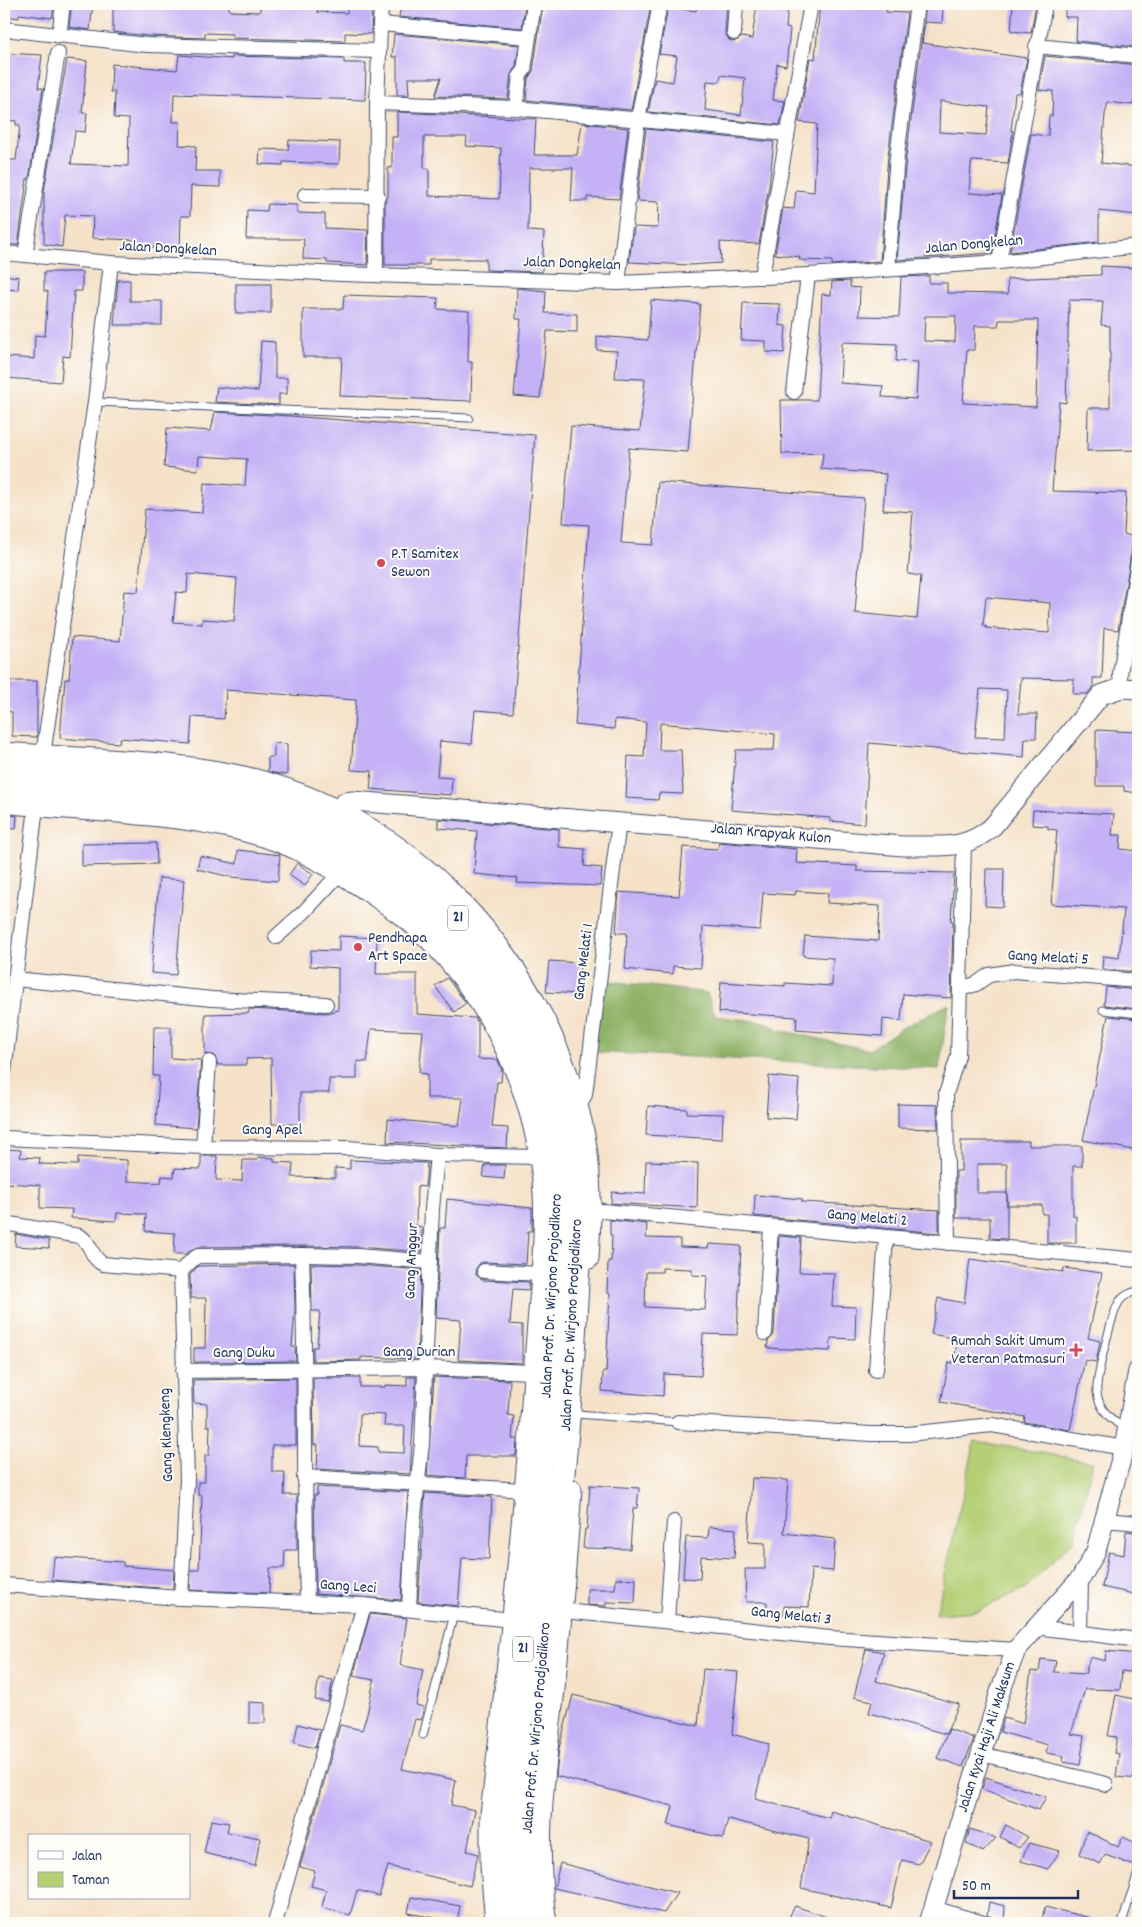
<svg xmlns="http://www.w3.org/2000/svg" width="1142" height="1927" font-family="Dekko,sans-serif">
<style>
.green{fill:#b4cf74;stroke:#687f69}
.forest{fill:#8fb266;stroke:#557062}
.building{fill:#c5b2f6;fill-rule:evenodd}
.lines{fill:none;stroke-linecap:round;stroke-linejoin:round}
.lane-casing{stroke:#3c4a6e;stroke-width:9}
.street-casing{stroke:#3c4a6e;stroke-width:16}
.secondary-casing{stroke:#3c4a6e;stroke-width:21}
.highway-casing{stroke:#3c4a6e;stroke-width:26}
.lane{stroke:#fff;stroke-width:7}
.street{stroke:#fff;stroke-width:14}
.secondary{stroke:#fff;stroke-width:19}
.highway{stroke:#fff;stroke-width:24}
.poi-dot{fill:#d1495b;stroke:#fdfcf7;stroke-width:2}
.labels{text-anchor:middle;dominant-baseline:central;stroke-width:4;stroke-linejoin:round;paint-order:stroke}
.shield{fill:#fdfcf7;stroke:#5f6c8c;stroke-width:1}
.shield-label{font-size:15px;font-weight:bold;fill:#1b2f5e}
.street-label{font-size:16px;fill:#1b2f5e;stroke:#fdfcf7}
.poi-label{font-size:16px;fill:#1b2f5e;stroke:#fdfcf7;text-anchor:start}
</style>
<rect width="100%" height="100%" fill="#fdfcf7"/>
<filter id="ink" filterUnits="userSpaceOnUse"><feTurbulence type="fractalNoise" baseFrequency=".02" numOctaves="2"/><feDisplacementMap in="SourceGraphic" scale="10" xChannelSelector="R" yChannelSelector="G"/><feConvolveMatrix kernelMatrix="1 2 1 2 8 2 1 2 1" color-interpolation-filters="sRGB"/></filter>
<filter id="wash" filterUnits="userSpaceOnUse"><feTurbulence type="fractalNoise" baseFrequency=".0096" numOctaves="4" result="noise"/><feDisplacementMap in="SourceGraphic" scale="20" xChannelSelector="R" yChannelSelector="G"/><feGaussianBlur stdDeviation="1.12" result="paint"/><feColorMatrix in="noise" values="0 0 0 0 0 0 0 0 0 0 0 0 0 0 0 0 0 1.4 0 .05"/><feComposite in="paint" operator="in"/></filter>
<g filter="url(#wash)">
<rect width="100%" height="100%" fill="#f5e2c9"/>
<path class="green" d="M975,1441L1093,1462L1074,1540L1027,1587L978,1611L936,1614Z"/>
<path class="forest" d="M601,980L707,993L715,1016L764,1022L780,1030L869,1050L902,1028L949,1004L939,1069L591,1052Z"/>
<g id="blocks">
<g class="building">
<path d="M4,4H54L52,18L19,14V18L4,16Z"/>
<path d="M72,4H93L90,30L69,27Z"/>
<path d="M113,4L206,7V4H228L230,11L260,12V5L318,7L317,12L347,13V7L372,8L371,34L345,33V41L232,38V34L205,33V38L148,36L113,32Z"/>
<path d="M401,4H525L522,28L399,17Z"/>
<path d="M543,4L632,6V4H651L631,110L526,100L528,79L533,71Z"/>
<path d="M697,4H727L725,33L729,40L734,42L742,37L752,39L757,4H788L786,28L790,29L786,66L777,64L773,100L785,101L780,125L648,112L655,79L673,82L677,56L659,54L668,7L696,11ZM721,75L745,78L741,115L705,110L707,81L719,82Z"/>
<path d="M820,4H886V12L907,13L888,155L880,261L832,265V261L799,260L800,257L775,254L783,208L794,209L796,190L814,192L817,124L799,122L810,58L815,59Z"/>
<path d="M1013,4H1036L1031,33L1011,31Z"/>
<path d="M1065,4H1137L1138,47L1076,41L1077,17H1065Z"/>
<path d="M926,7L943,8L942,23L925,22L922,43L1027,58L1020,93H1015L1011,131H1013L1008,163L972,161L971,165L969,193L1002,195L992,253L897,260L906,157ZM940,101L989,107L986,135L939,132Z"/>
<path d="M394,34L519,45L516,66L511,74L508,99L435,96L441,78H408L409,95H397V57H392Z"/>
<path d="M4,53L42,55L38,88H43L29,179H27L18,245L4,244L8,184L4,183V160H16L20,125H16V121L4,120L8,88L4,87Z"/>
<path d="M179,55L232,59V56L344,59V63H366L365,100L174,94L173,122H180L179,145L196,146L195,171H220V187L191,186L190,216H181L180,248L132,247L133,240L92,238L93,216L65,215L62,247L44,244V191L67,59L87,61L82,113H87L85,132L75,131L71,164L128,166L129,119L114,118L115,92H111L112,64L177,70Z"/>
<path d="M1045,56L1138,65V102H1133V105L1108,102L1105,114L1101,163L1138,167V215L1099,211V242L1010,252L1031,134L1048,136L1049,116H1052L1053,91L1039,90Z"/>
<path d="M397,112L536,119L534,155H577L582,123L628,128L619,199L587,197V201H571L573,168H529L528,231L544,232L542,272L486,270V259H429V265H385V201L388,197V168H392V137H397ZM424,137H467L466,146L501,148L499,199L429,196V168H424Z"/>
<path d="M646,129L774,142L769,186L759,244L720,242L721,263L690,265L629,262L634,227L658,228L659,202L637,201Z"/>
<path d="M289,140L340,142L339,164L283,162V165L259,164L260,149L288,150Z"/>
<path d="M268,204L297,205V213L325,214V228L368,230L367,265L327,263V260L303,259L304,239H246L247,210L267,211Z"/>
<path d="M1101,266L1138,268V450L1087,451L1088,408H1110V326L1101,325L1103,301L1069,300L1066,403L1059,402L1052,491L1126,493L1124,534L1134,537L1118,630L1104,628L1102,678H1093V687L1087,694H1073L1074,679L1021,678L1018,714H1037L1036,738H1025L1024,757L869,743L865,824L830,821V818L731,810L736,750H774L775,734L660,723L659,750H681L683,794L659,793L658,800L626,798L628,756L644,757L646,722L615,719L614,729L575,725L589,525L563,523L571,426L640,431L645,379L615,378L617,351L597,350V336L648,340L651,300L700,304L688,452L629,448L621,543L653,545L658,482L864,498L855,613L917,619L921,576L908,574L913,512L883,510L886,474L821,469L823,453L782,454L781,400H817L822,294L831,295L832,282L850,281V287L860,288L859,316L899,317L901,277L929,276V283H947V293L1008,294L1007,279L1101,275ZM925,316H956L955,342L924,341ZM999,320H1038L1036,407L963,403L967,350H974L975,326H998ZM842,342L897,344L896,361L918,362L916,399L882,397L883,386L840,383ZM986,597L1050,603L1049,633L986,628V626H983ZM980,689L1007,690L1005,738L975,737Z"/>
<path d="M44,272H82V291H74L70,357L63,356L61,382L5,378L7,357L34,359L35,335L45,336L48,291H44Z"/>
<path d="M4,275L19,277L18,290L4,289Z"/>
<path d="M118,280H130V301H162V325H114Z"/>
<rect x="236" y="284" width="35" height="29"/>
<path d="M517,288L546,291L545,313L577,314V332L547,331L540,398L514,396L521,319H516Z"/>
<path d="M344,295L438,298L437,309L469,311L468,362H472L471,401L340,396L342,357H303V309H343Z"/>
<path d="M743,303L780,304L779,325L786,326L784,353L766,352V341L741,340Z"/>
<path d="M261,341L275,342V378H287V394H279V405L215,402L217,387L258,391Z"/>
<path d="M215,412L290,416L535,435L513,713L475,710L472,744L440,741L437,777L452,778L451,795L370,789L372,771L351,770L356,700L226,690L224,719L192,717L190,744L120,738L119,743L60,738L65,679H69L72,637L120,641L124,591L138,592L145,509L202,513L204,483L245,486L247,459L199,456L198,470L164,467L167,428L211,431ZM188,574L237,578L234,621L202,619V624L173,622L176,592L187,593Z"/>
<path d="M4,681H37V737L12,736V712L4,711Z"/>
<path d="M1096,730L1138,732V793L1124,791V786H1096Z"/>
<path d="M274,743L287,744V775L268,772V757H274Z"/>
<path d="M1033,810L1114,814L1112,835H1121L1120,849L1138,851V972L1102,969L1103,956L1119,958L1124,909L1051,904L1057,830L1048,829V826L1032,825Z"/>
<path d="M4,814L17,816L16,829L4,828Z"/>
<path d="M438,819L559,829V847L585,849L584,866L602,868L600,886L517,883L518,878L474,874L477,831L438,828Z"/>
<path d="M719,842L797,849L796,863L857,866V871L954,873L951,921H953L951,998L903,994L901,1021L883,1019L882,1036L796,1030L797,1017L719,1012L721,982L785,986V983L832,986L833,958L803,956L805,936L878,941L880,906L827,903L828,893L796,891L795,895L763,893L760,930L703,926L701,968L673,966V974L625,969L627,933H616L619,892L679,896L683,847L718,849Z"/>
<path d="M156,843L157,864L82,866V844Z"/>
<path d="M238,850L280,855L278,881L231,877L197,869L200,856L237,864Z"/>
<path d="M297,863L313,874L305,886L289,875Z"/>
<path d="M986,869H1004L1003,907L985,906Z"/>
<path d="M159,878L184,880L176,975L151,973Z"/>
<path d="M339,936L377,938L376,974H417V1014L475,1018L478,1023V1059L498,1060L502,1071L501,1082H497L492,1127L508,1128L507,1148L387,1142L388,1119L459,1126L463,1098H427V1074L419,1073L423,1031L371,1029L367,1062L357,1061V1079H329V1093H300V1124H272L271,1058L246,1059V1065H218L214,1055L205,1054V1014L249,1013V1009L326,1013L338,1010V968L310,966L311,950L339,951Z"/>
<path d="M549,961L580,963L578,994L546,992Z"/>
<path d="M447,978L466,1003L454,1012L435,986Z"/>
<path d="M1106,987L1138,990V1009L1104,1005Z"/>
<path d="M1108,1016L1138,1019V1151L1083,1140Z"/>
<path d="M154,1027H171V1058L201,1060L196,1128L156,1125L159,1076H153Z"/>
<path d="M769,1076L799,1079L796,1119L766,1117Z"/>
<path d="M898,1104L937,1105L938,1129L898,1128Z"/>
<path d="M648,1106L687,1109V1113L723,1114L722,1139L646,1135Z"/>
<path d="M961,1141H1029V1146H1082V1166H1073V1216H1076V1243H1047V1214H1042V1205H1007V1164H977V1193H1007V1239L990,1238V1218H956V1171H961Z"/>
<path d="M4,1149L21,1150L20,1157L40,1158L39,1164L78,1165V1157L127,1160V1181L161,1183L162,1176L174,1177L175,1168L201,1169V1156H217L216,1180L242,1181L243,1160H257L258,1157L274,1158V1162L293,1163L292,1177L335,1178V1168L350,1169V1160L427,1163L425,1187L417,1186L416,1226L422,1227L421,1252L359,1247L302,1246L198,1247L185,1254H174L175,1233L145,1231L146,1214L117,1213L116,1221L71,1218L72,1209L40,1208V1185L4,1183Z"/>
<path d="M646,1161L698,1163L697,1208L611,1203L612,1192L645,1194Z"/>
<path d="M485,1165H505L504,1179L483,1177Z"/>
<path d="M755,1195L802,1199V1202L939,1210V1233L754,1216Z"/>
<path d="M447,1199L532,1208V1231H528L526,1264L484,1262L480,1263L475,1270L476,1275L483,1280L529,1282V1290L513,1289L510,1324L522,1325V1363L458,1360L461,1320L436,1318L440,1228H445Z"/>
<path d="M610,1220L647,1224L646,1238L680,1239V1247L708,1248L709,1244L741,1246L737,1335L703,1334L701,1376L664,1374L663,1396L602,1391L603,1372H606L610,1293H607L608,1261H611L612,1235H610ZM662,1268L692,1269V1275L707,1276L705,1310L645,1307L646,1272H662Z"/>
<path d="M16,1234L49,1240V1248L15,1246Z"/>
<path d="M779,1236L801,1238L799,1272L834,1273L832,1306L856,1307L855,1339L831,1338L830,1351L767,1348L768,1341L774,1334Z"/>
<path d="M970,1259L1063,1272L1064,1268L1102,1273L1088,1338L1100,1341L1098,1352L1096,1362L1085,1360L1070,1430L1024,1422L1025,1417L941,1402L949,1362L953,1363L958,1339L931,1334L938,1298L964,1303Z"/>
<path d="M294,1264L295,1310L292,1347H295L296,1361L194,1362V1348H205L206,1298H191L190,1275L198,1266Z"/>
<path d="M311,1264L358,1265L421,1270L417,1359L361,1357V1360L313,1361V1347H317L320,1311H312Z"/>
<path d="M407,1377H416L410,1474L317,1469L318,1445H314L313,1378H360V1387H385V1385L407,1386ZM360,1414L385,1415L384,1426H405L404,1453L378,1452V1447L359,1446Z"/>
<path d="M434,1377L510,1380L508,1415L514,1416L512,1439H517L516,1456H466L465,1478L427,1475Z"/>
<path d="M296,1378V1445H272V1472H285L284,1495H297V1550H285L284,1568H270L269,1593L190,1590L191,1570H199L202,1495H198V1482H205V1455H209L210,1426H207V1404L194,1403L193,1380Z"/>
<path d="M752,1478L788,1480L784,1533L835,1539L833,1571L811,1569L809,1607L784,1606V1614H767V1602H746L745,1569H765V1543L748,1542Z"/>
<path d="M590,1485L639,1488L637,1508H633L630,1549L583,1548L585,1529H587Z"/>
<path d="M317,1487L408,1492L401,1600L316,1594L314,1495H317Z"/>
<path d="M425,1493L492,1497L489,1559L462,1558L458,1606L418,1602Z"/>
<path d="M709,1527L736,1529L734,1558L701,1556L700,1579L683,1578L686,1537L708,1538Z"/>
<path d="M1126,1531L1138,1532V1595L1102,1587L1109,1552L1124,1555Z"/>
<path d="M54,1557L123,1562V1566L174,1570L173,1589L52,1580Z"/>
<path d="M616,1578L636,1579L635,1603L606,1602V1606L587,1605V1589H615Z"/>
<path d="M370,1614L407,1618L400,1665L423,1670L416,1705L424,1707L421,1720L415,1719L402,1769L456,1780L451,1805L475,1810L467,1851L478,1854L470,1886L388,1866L379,1896L357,1890L350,1915L322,1907L326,1890L311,1886L315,1871L300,1867L340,1725L362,1730L367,1714L374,1680L353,1676Z"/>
<path d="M866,1649L884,1652L876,1681L959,1704L946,1734L869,1713L872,1701L854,1697Z"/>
<path d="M1106,1651L1138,1654V1673L1122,1671L1120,1690L1085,1689L1071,1734L1084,1736L1080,1765L1063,1762L1064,1756L1046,1753L1048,1745L1000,1732L1004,1718L1023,1724L1031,1671L1039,1672L1041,1659L1056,1661L1054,1672L1085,1674L1090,1657L1105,1661Z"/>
<path d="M703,1669L738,1672L732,1734L769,1744L755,1799L829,1818L831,1811L931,1841L919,1864L902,1860L891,1908L801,1888L809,1839L728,1819L723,1838L668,1825L673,1806L556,1776L559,1748L573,1695L698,1726Z"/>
<path d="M319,1678L333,1680L328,1702L315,1700Z"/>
<path d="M1116,1695L1138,1700L1134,1723L1138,1724V1779L1116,1777L1119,1754L1114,1753L1117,1737L1108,1736Z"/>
<path d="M249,1702L265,1703V1723H249Z"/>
<path d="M298,1724L320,1730L315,1748L294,1743Z"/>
<path d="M949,1729L974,1738L963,1767L937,1758Z"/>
<path d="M986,1777L1046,1797L1039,1810L982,1789Z"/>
<path d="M211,1820L229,1823L227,1832L260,1838L255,1866L204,1853Z"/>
<path d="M1006,1825L1028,1837L1019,1848L1000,1837Z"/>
<path d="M970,1829L996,1838L983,1852L966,1843Z"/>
<path d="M1087,1831L1118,1847L1123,1837L1138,1844V1867L1105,1855L1100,1864L1079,1854Z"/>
<path d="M1029,1843L1060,1851L1048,1869L1021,1861Z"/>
<path d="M560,1863L677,1893L664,1913L554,1888Z"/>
<path d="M411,1897L460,1906L457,1922L408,1913Z"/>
<path d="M989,1902L1005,1906L1004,1922L987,1915Z"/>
<path d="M795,1906L838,1921L837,1923H786Z"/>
<path d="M1045,1907L1091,1918L1090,1923H1041Z"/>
</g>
</g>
</g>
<g filter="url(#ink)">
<use href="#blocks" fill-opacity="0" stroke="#3c4a6e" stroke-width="1"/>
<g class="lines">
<defs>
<g id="lane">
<path d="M95,402L469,418"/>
<path d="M1103,1010L1138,1014"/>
<path d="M577,1414L678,1422"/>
<path d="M1125,1429C1112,1420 1099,1410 1097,1393C1095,1381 1112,1314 1119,1302C1123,1296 1131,1292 1138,1291"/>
<path d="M423,1735L454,1614"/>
<path d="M1122,1923L1138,1872"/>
</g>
<g id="street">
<path d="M380,24L529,37"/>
<path d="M4,29L147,45L379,51"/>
<path d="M734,33L736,4"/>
<path d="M59,36L63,4"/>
<path d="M1036,46L1138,56"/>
<path d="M377,103L516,108L787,134"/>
<path d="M516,108L520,75L524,70L534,4"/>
<path d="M305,195L378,196"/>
<path d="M4,253L111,263L342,274L618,283L808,275L999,262L1138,246"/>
<path d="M25,255L58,53"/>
<path d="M999,262L1045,4"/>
<path d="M888,269L897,156L917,4"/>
<path d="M376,274L377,103L381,4"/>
<path d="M762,276L811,4"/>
<path d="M618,283L638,119L660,4"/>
<path d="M794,392L808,275"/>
<path d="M1121,688L1120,674L1138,561"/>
<path d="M43,755L95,402L111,263"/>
<path d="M276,937L304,912L340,873"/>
<path d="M15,979L212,999L326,1004"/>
<path d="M960,989L976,984L989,975L1014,971L1138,981"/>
<path d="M4,1072L36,807"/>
<path d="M577,1103L582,1100L585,1095L619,822"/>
<path d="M4,1138L203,1147L348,1148L437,1155L540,1157"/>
<path d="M203,1147L209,1062"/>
<path d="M592,1210L1138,1260"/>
<path d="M4,1223L79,1236C92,1242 90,1258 103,1264L181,1271"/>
<path d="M948,1243L946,1094L958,1056L964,845"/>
<path d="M302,1255L358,1256L430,1262"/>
<path d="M181,1271L193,1259L198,1256L302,1255C306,1370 304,1486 307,1601"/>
<path d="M181,1271L187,1479L181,1598"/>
<path d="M484,1271L541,1274"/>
<path d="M765,1333L771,1227"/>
<path d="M876,1370L886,1238"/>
<path d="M183,1371L425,1368L533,1372"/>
<path d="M678,1422L871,1434H908L992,1425L1124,1448"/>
<path d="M304,1477L525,1490"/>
<path d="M1105,1520L1138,1523"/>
<path d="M4,1585L181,1598L364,1605L512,1620"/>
<path d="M409,1609L413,1525L422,1444L432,1209L437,1155"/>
<path d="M564,1611L830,1638L1016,1650"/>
<path d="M667,1621L674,1522"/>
<path d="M1036,1627L1138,1640"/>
<path d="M1080,1633L1081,1578"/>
<path d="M981,1754L1106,1784"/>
<path d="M933,1908L983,1923"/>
<path d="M275,1923L364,1605"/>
</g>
<g id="secondary">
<path d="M4,752C82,758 162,759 239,775C408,811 543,956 582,1121C593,1167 592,1213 589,1259"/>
<path d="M4,803C93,814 189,811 275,841C308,853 337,871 365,890C388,906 411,921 430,941C495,1008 537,1099 543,1193C545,1225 542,1257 540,1289C536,1332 533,1375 530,1419C520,1551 505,1683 490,1815V1865L495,1923"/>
<path d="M338,809L345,802L353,801L903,846C939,845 965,852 993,826L1101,695L1121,688L1138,689"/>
<path d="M547,1923C534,1845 546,1767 555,1689C562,1622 567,1556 572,1489"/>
<path d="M929,1923L1000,1692L1016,1650L1081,1578L1096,1551L1124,1448L1138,1371"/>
</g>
<g id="highway">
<path d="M4,768C92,776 194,776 278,804C343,826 397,860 447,908C513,971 553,1052 572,1141C583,1196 578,1254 575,1310C570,1418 557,1525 546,1632C537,1728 518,1827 531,1923"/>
<path d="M4,789C85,795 176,798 255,818C361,846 463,934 515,1030C530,1059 538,1092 546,1123C551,1143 557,1164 558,1185C560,1218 558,1250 555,1283C552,1346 545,1409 539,1472C529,1589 518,1705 507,1822V1875L512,1923"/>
</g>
</defs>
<use href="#lane" class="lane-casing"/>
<use href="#street" class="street-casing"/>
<use href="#secondary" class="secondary-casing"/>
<use href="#highway" class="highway-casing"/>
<use href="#lane" class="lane"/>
<use href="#street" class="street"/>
<use href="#secondary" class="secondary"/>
<use href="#highway" class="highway"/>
</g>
</g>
<g class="poi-dot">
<circle cx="381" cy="563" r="5"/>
<circle cx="358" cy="947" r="5"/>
<path d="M1073.5 1342.5h5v5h5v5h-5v5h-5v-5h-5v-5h5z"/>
</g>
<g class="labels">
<g class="shield">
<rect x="448" y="905.5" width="20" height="25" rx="4"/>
<rect x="513" y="1636.5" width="20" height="25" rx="4"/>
</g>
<g class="shield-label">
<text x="458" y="918">21</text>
<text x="523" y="1649">21</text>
</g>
<g class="street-label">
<text transform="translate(974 245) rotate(-5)">Jalan Dongkelan</text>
<text transform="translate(168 249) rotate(3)">Jalan Dongkelan</text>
<text transform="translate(572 264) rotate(2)">Jalan Dongkelan</text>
<text transform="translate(771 834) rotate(5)">Jalan Krapyak Kulon</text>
<text transform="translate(1048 958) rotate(3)">Gang Melati 5</text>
<text transform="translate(584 962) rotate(-83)">Gang Melati 1</text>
<text x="272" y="1130">Gang Apel</text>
<text transform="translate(867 1218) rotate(5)">Gang Melati 2</text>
<text transform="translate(412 1261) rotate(-88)">Gang Anggur</text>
<text transform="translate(552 1296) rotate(-87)">Jalan Prof. Dr. Wirjono Projodikoro</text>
<text transform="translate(572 1325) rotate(-87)">Jalan Prof. Dr. Wirjono Prodjodikoro</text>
<text x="419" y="1352">Gang Durian</text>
<text x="244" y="1353">Gang Duku</text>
<text transform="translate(167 1435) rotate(-92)">Gang Klengkeng</text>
<text transform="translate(348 1587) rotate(4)">Gang Leci</text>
<text transform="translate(791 1616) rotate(6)">Gang Melati 3</text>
<text transform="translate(537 1728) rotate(-85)">Jalan Prof. Dr. Wirjono Prodjodikoro</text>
<text transform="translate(987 1737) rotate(-72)">Jalan Kyai Haji Ali Maksum</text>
</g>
<g class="poi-label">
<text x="391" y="554">P.T Samitex<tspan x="391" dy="18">Sewon</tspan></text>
<text x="368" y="938">Pendhapa<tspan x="368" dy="18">Art Space</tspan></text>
<text x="1065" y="1341" text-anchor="end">Rumah Sakit Umum<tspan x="1065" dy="18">Veteran Patmasuri</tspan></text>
</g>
</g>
<rect width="1142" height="1927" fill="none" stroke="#fdfcf7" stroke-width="20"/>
<rect x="28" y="1834" width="162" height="65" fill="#fdfcf7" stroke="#a3aaba"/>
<rect x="38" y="1851" width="25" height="8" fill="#ffffff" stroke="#a3aaba"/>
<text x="72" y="1860" font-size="15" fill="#1b2f5e">Jalan</text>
<rect x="38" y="1872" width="25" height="15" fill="#b4cf74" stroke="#a3aaba"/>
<text x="72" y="1884" font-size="15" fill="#1b2f5e">Taman</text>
<path d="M954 1890v8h124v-8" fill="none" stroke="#1b2f5e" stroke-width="2.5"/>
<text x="962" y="1890" font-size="15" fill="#1b2f5e" stroke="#fdfcf7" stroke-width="4" paint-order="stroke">50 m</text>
</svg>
